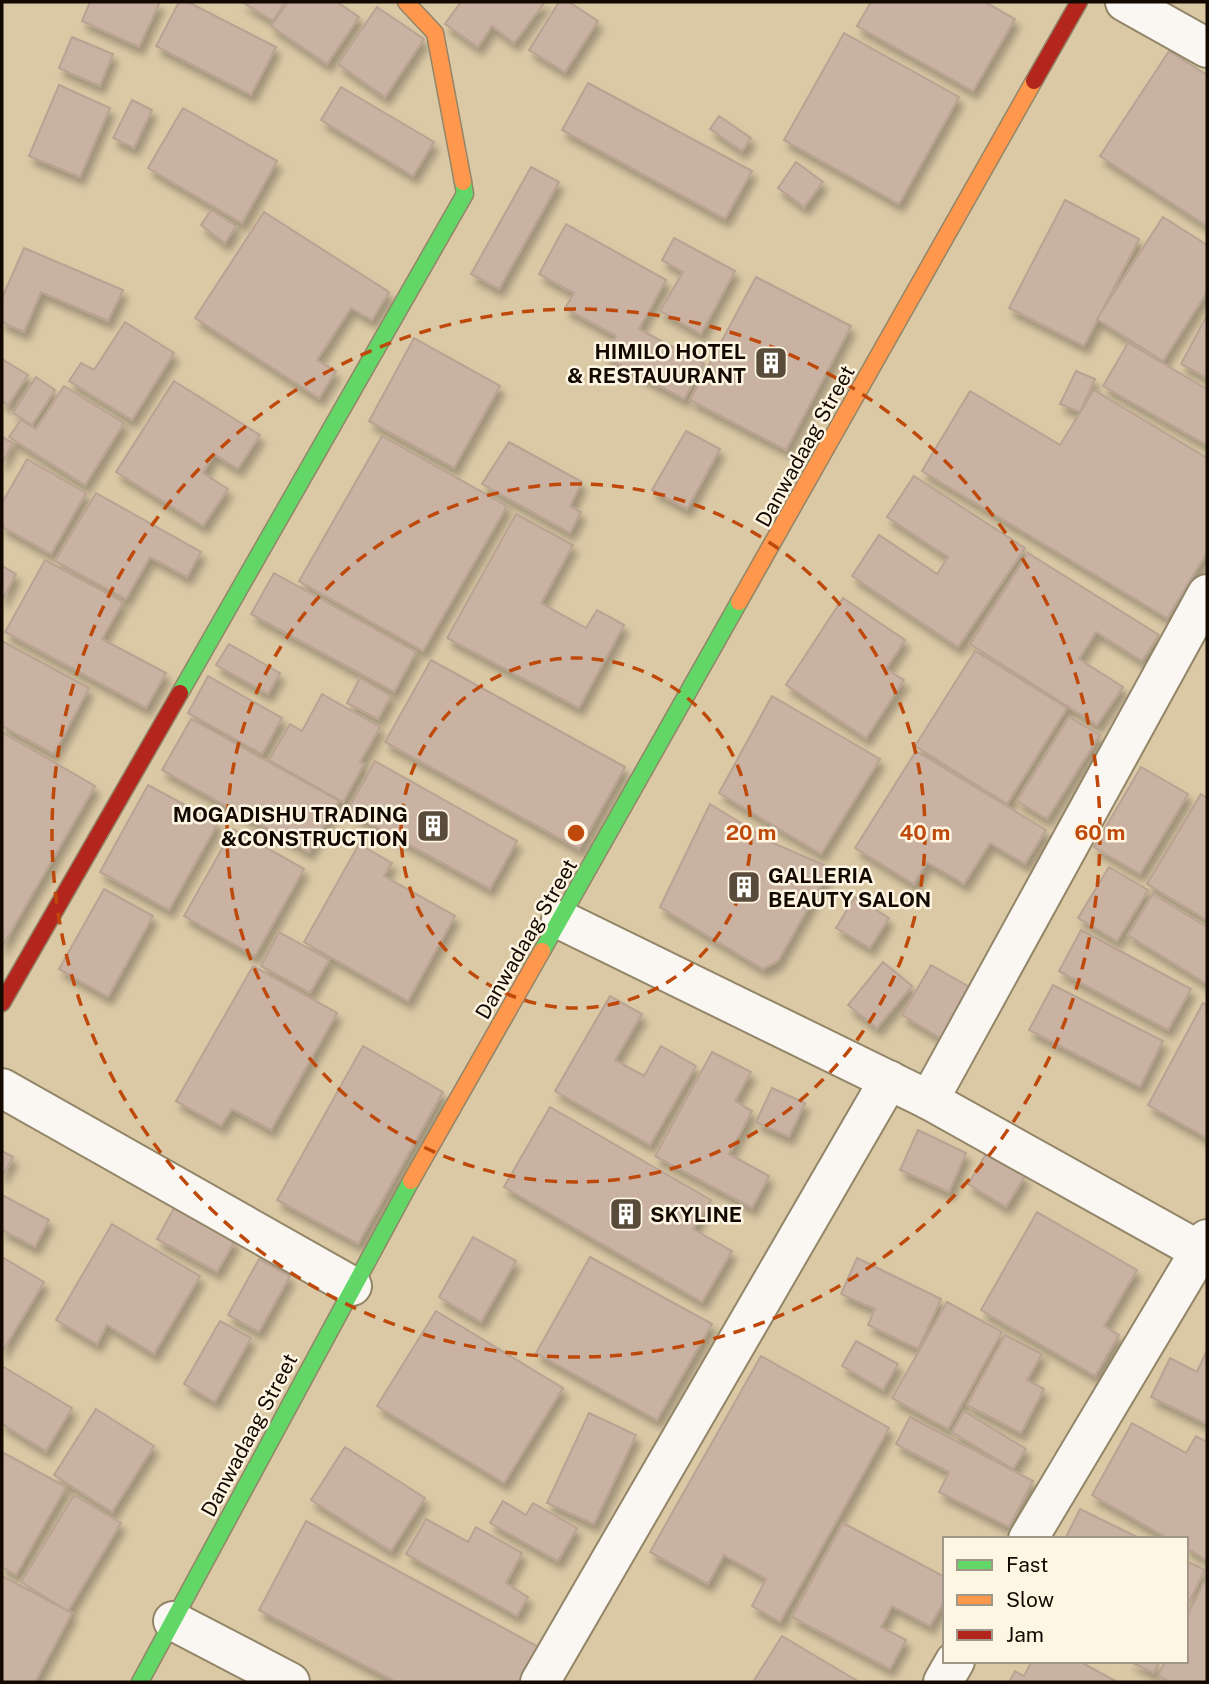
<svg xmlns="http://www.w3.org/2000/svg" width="1209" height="1684" font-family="'Public Sans',sans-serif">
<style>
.building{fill:#c9b2a2;stroke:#b8a292;stroke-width:2;filter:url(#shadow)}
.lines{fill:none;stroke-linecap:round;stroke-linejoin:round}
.street-casing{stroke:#928568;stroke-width:42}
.fast-casing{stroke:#928568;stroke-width:19}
.slow-casing{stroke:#928568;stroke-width:19}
.jam-casing{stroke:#928568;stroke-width:19}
.street{stroke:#faf7f2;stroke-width:38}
.fast{stroke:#63d668;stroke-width:16}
.slow{stroke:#ff974d;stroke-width:16}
.jam{stroke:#b3261e;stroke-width:16}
.ring{fill:none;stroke:#be490a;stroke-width:3.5;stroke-dasharray:12 9}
.labels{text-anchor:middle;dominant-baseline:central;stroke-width:5;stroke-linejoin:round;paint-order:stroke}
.poi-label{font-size:21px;font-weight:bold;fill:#140900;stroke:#fef5e2;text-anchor:end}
.street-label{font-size:21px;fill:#140900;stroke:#fef5e2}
.centre{fill:#be490a;stroke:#fef5e2;stroke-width:3.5}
.ring-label{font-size:21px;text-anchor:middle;font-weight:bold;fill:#be490a;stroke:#fef5e2;stroke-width:5;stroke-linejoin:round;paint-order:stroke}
</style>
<defs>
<filter id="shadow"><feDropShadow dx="4.5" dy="8" stdDeviation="3.5" flood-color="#0004"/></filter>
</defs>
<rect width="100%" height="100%" fill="#dbc9a6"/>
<g class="building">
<path d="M90,2H160L139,47L82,21Z"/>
<path d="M179,2H188L276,47L251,95L156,46Z"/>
<path d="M242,2H285L273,21Z"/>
<path d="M288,2H337L359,17L327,64L271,26Z"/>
<path d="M458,2H545L514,43L492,26L478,47L445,24L460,3Z"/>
<path d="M559,2H569L598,21L565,72L529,50Z"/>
<path d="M871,2H985L1015,19L973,91L857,26Z"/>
<path d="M377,7L424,39L385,97L338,64Z"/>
<path d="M844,33L959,97L899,204L784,140Z"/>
<path d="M72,37L113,54L100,86L59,68Z"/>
<path d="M1169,51L1207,75V226L1100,156Z"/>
<path d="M588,83L752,171L725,219L562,130Z"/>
<path d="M59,85L110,108L80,177L29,156Z"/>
<path d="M341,87L434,142L413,176L321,120Z"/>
<path d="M132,100L152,110L134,148L113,138Z"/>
<path d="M183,108L277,161L242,223L148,168Z"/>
<path d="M719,116L751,138L742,151L710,129Z"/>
<path d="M796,162L823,182L804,207L778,188Z"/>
<path d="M531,167L559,182L499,289L471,274Z"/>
<path d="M1065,200L1139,239L1084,346L1009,308Z"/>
<path d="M211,210L236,226L225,243L201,225Z"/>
<path d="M264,212L389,292L372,320L351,308L317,360L336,371L319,398L195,318Z"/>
<path d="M1163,217L1207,245V292L1163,361L1097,319Z"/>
<path d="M566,224L666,280L639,329L704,364L684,399L605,357L616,336L565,308L574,293L539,274Z"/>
<path d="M674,238L735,271L701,334L660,311L683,272L662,260Z"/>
<path d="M24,248L123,290L108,321L41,292L24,332L2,322V298Z"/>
<path d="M756,277L851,326L786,450L690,400Z"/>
<path d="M1207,315V378L1181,364Z"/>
<path d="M125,322L174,353L132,420L69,381L81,363L94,370Z"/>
<path d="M414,338L500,386L454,468L369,421Z"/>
<path d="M1128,343L1207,389V445L1103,386Z"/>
<path d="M2,359L28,375L8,405L2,401Z"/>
<path d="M1076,371L1095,379L1080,412L1060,404Z"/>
<path d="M36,377L55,390L32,425L13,413Z"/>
<path d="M174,381L260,435L238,469L214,454L203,473L228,489L203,526L116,472Z"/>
<path d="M64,386L124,423L85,485L9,437L21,420L36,429Z"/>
<path d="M1094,390L1207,458V553L1167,618L922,471L970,391L1060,445Z"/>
<path d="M686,431L720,449L687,509L652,490Z"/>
<path d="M382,436L507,506L423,651L299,581Z"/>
<path d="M2,437L13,443L2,464Z"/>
<path d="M509,442L582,482L570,506L581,512L570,533L482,484Z"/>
<path d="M27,459L86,493L51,554L2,527V503Z"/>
<path d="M914,476L1025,548L958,647L852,576L879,535L937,574L948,557L887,517Z"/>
<path d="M96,493L201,552L187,577L150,557L126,599L55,561Z"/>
<path d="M516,514L573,545L541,603L586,628L597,610L624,625L579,708L447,638Z"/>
<path d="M1028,553L1159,635L1142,661L1096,632L1079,659L1123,687L1097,725L970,644Z"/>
<path d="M45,560L123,602L102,639L166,673L146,708L5,632Z"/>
<path d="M2,566L16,574L2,601Z"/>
<path d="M274,573L416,652L394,692L251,614Z"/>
<path d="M843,598L905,640L886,669L904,680L866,738L786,685Z"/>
<path d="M2,641L89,688L54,754L2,726Z"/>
<path d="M229,644L280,673L268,694L216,665Z"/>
<path d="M975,651L1067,708L1007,804L915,746Z"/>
<path d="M431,660L625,767L579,849L385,742Z"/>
<path d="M208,676L282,718L262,754L188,713Z"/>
<path d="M360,678L391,696L378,719L347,703Z"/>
<path d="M322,694L380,727L360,762L364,764L343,802L269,760L290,724L302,731Z"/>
<path d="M772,696L880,759L821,854L719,793Z"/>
<path d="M1069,717L1100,735L1047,819L1017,801Z"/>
<path d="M191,719L339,801L309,852L162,770Z"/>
<path d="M2,732L95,786L2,947Z"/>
<path d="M916,751L1046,830L1025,864L990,843L964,884L927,862L914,884L855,848Z"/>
<path d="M375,761L517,841L490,889L347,811Z"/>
<path d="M1141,767L1188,794L1140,874L1094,847Z"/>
<path d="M148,785L218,823L169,910L100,872Z"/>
<path d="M1201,794L1207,798V920L1147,884Z"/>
<path d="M710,804L773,843L831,868L778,961L763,969L660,907Z"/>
<path d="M233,829L304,869L255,956L184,916Z"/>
<path d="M359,844L392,863L384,876L455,916L408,1001L304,942Z"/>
<path d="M1109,867L1148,890L1117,941L1078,918Z"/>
<path d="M104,889L153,916L108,997L59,969Z"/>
<path d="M1153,894L1207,927V984L1128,935Z"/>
<path d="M855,897L889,918L870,948L836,928Z"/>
<path d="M1081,930L1191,989L1168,1030L1059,971Z"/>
<path d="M279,932L329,960L310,993L261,966Z"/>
<path d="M883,962L912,986L877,1028L848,1005Z"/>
<path d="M931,965L973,989L944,1040L902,1015Z"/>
<path d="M253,966L337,1013L271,1130L232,1109L221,1126L176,1101Z"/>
<path d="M1053,985L1163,1041L1140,1087L1029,1030Z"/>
<path d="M610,996L642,1014L615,1060L644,1076L661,1046L696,1066L650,1145L555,1091Z"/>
<path d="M1203,1003L1207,1005V1138L1148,1105Z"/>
<path d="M363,1046L443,1092L358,1244L277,1200Z"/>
<path d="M712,1052L751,1072L735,1101L752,1111L729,1154L769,1176L752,1208L655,1156Z"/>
<path d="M772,1088L805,1103L789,1137L756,1122Z"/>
<path d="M550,1107L711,1200L693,1229L732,1251L702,1302L504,1187Z"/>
<path d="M918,1130L966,1153L949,1192L900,1170Z"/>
<path d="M2,1151L13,1157L2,1177Z"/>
<path d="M986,1154L1025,1176L1006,1207L968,1184Z"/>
<path d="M2,1195L49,1220L35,1247L2,1230Z"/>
<path d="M174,1208L235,1241L217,1272L157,1239Z"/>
<path d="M1037,1212L1137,1270L1104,1326L1119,1335L1095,1376L981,1310Z"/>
<path d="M112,1224L200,1276L154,1354L107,1325L97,1344L56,1320Z"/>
<path d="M473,1237L516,1261L481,1322L439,1297Z"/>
<path d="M2,1257L44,1282L2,1352Z"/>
<path d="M590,1257L712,1324L657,1420L536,1353Z"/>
<path d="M857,1258L941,1299L918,1349L868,1325L875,1309L841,1294Z"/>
<path d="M259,1259L290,1276L259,1332L228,1315Z"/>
<path d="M947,1302L1002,1332L948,1429L892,1398Z"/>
<path d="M436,1311L563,1388L504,1483L377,1406Z"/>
<path d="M220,1321L251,1338L215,1402L184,1384Z"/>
<path d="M1005,1335L1042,1354L1027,1380L1044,1389L1021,1433L967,1405Z"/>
<path d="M856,1341L898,1364L883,1390L842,1366Z"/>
<path d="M1207,1350V1424L1151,1397L1170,1358L1197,1372Z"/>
<path d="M761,1356L889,1428L780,1622L752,1606L766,1579L724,1555L708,1584L650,1552Z"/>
<path d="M2,1366L72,1408L46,1451L2,1424Z"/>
<path d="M96,1409L154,1446L112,1512L54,1475Z"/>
<path d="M964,1411L1026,1449L1013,1469L952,1432Z"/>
<path d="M589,1413L636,1435L594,1524L547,1503Z"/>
<path d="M910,1417L1033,1481L1009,1527L939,1492L949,1472L896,1444Z"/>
<path d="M1132,1423L1186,1453L1196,1436L1207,1442V1560L1186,1548V1539H1169L1092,1495Z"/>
<path d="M345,1447L425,1498L391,1551L311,1500Z"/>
<path d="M2,1452L66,1487L16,1575L2,1567Z"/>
<path d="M74,1495L121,1523L68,1611L21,1582Z"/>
<path d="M503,1501L526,1515L533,1503L577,1528L558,1561L490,1523Z"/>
<path d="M1080,1509L1141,1539H1065Z"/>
<path d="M426,1519L468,1542L476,1527L522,1553L506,1583L528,1597L517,1616L406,1554Z"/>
<path d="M306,1521L542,1649L524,1682H396L259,1610Z"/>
<path d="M843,1523L945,1577V1600L930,1626L892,1606L881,1627L906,1640L890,1669L792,1617Z"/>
<path d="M1186,1561L1205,1570L1186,1608Z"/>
<path d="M2,1576L72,1613L35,1682H2Z"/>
<path d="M1207,1577V1682H1170L1158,1676L1165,1661H1186V1617Z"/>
<path d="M782,1636L859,1682H753Z"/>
<path d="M1032,1661H1079L1117,1682H1009L1015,1671L1024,1676Z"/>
<path d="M1129,1661H1160L1154,1673Z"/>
</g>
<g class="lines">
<defs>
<g id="street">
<path d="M1125,2L1207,48"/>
<path d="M561,920L929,1100L1207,1255"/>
<path d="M2,1088L352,1286"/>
<path d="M929,1100L1207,594"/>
<path d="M1028,1539L1207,1239"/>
<path d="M173,1621L290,1682"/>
<path d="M540,1682L889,1080"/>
<path d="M943,1682L955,1661"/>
</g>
<g id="fast">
<path d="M180,693L465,194L463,182"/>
<path d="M542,951L739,602"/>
<path d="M140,1682L411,1181"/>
</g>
<g id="slow">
<path d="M406,2L435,33L463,182"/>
<path d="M739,602L1034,81"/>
<path d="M411,1181L542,951"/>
</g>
<g id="jam">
<path d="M1034,81L1079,2"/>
<path d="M2,1003L180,693"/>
</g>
</defs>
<use href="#street" class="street-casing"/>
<use href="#fast" class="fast-casing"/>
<use href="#slow" class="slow-casing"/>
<use href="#jam" class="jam-casing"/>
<use href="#street" class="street"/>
<use href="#fast" class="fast"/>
<use href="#slow" class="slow"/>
<use href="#jam" class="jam"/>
</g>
<g class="ring">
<circle cx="576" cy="833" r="175"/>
<circle cx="576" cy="833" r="349"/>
<circle cx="576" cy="833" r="524"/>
</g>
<defs>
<symbol id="building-square" viewBox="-11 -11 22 22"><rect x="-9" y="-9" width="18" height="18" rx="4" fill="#5a4c3a" stroke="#fef5e2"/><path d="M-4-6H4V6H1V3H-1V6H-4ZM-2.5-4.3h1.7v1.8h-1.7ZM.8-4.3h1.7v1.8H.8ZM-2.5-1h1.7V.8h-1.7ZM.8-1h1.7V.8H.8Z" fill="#fff"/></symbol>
</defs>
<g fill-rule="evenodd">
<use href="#building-square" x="752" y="344" width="38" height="38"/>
<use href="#building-square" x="414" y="807" width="38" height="38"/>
<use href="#building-square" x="725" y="868" width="38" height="38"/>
<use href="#building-square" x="607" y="1195" width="38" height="38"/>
</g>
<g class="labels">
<g class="poi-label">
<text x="746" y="351">HIMILO HOTEL<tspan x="746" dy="24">&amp; RESTAUURANT</tspan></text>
<text x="408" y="814">MOGADISHU TRADING<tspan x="408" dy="24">&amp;CONSTRUCTION</tspan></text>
<text x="768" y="875" text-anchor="start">GALLERIA<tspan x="768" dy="24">BEAUTY SALON</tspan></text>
<text x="650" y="1214" text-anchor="start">SKYLINE</text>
</g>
<g class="street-label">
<text transform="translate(805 446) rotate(-61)">Danwadaag Street</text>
<text transform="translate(526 939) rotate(-60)">Danwadaag Street</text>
<text transform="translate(249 1435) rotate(-62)">Danwadaag Street</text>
</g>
</g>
<circle cx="576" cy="833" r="10" class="centre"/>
<g class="ring-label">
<text x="751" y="840">20 m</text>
<text x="925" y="840">40 m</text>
<text x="1100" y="840">60 m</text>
</g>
<rect width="1209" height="1684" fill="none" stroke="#140900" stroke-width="7"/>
<rect x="943" y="1537" width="245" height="126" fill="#fef5e2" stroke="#a09788" stroke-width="2"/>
<rect x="957" y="1560" width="35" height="10" fill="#63d668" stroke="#a09788" stroke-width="2"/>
<text x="1006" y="1572" font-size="21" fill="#140900">Fast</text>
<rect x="957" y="1595" width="35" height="10" fill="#ff974d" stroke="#a09788" stroke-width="2"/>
<text x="1006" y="1607" font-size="21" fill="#140900">Slow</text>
<rect x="957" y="1630" width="35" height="10" fill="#b3261e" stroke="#a09788" stroke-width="2"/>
<text x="1006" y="1642" font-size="21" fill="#140900">Jam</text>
</svg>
